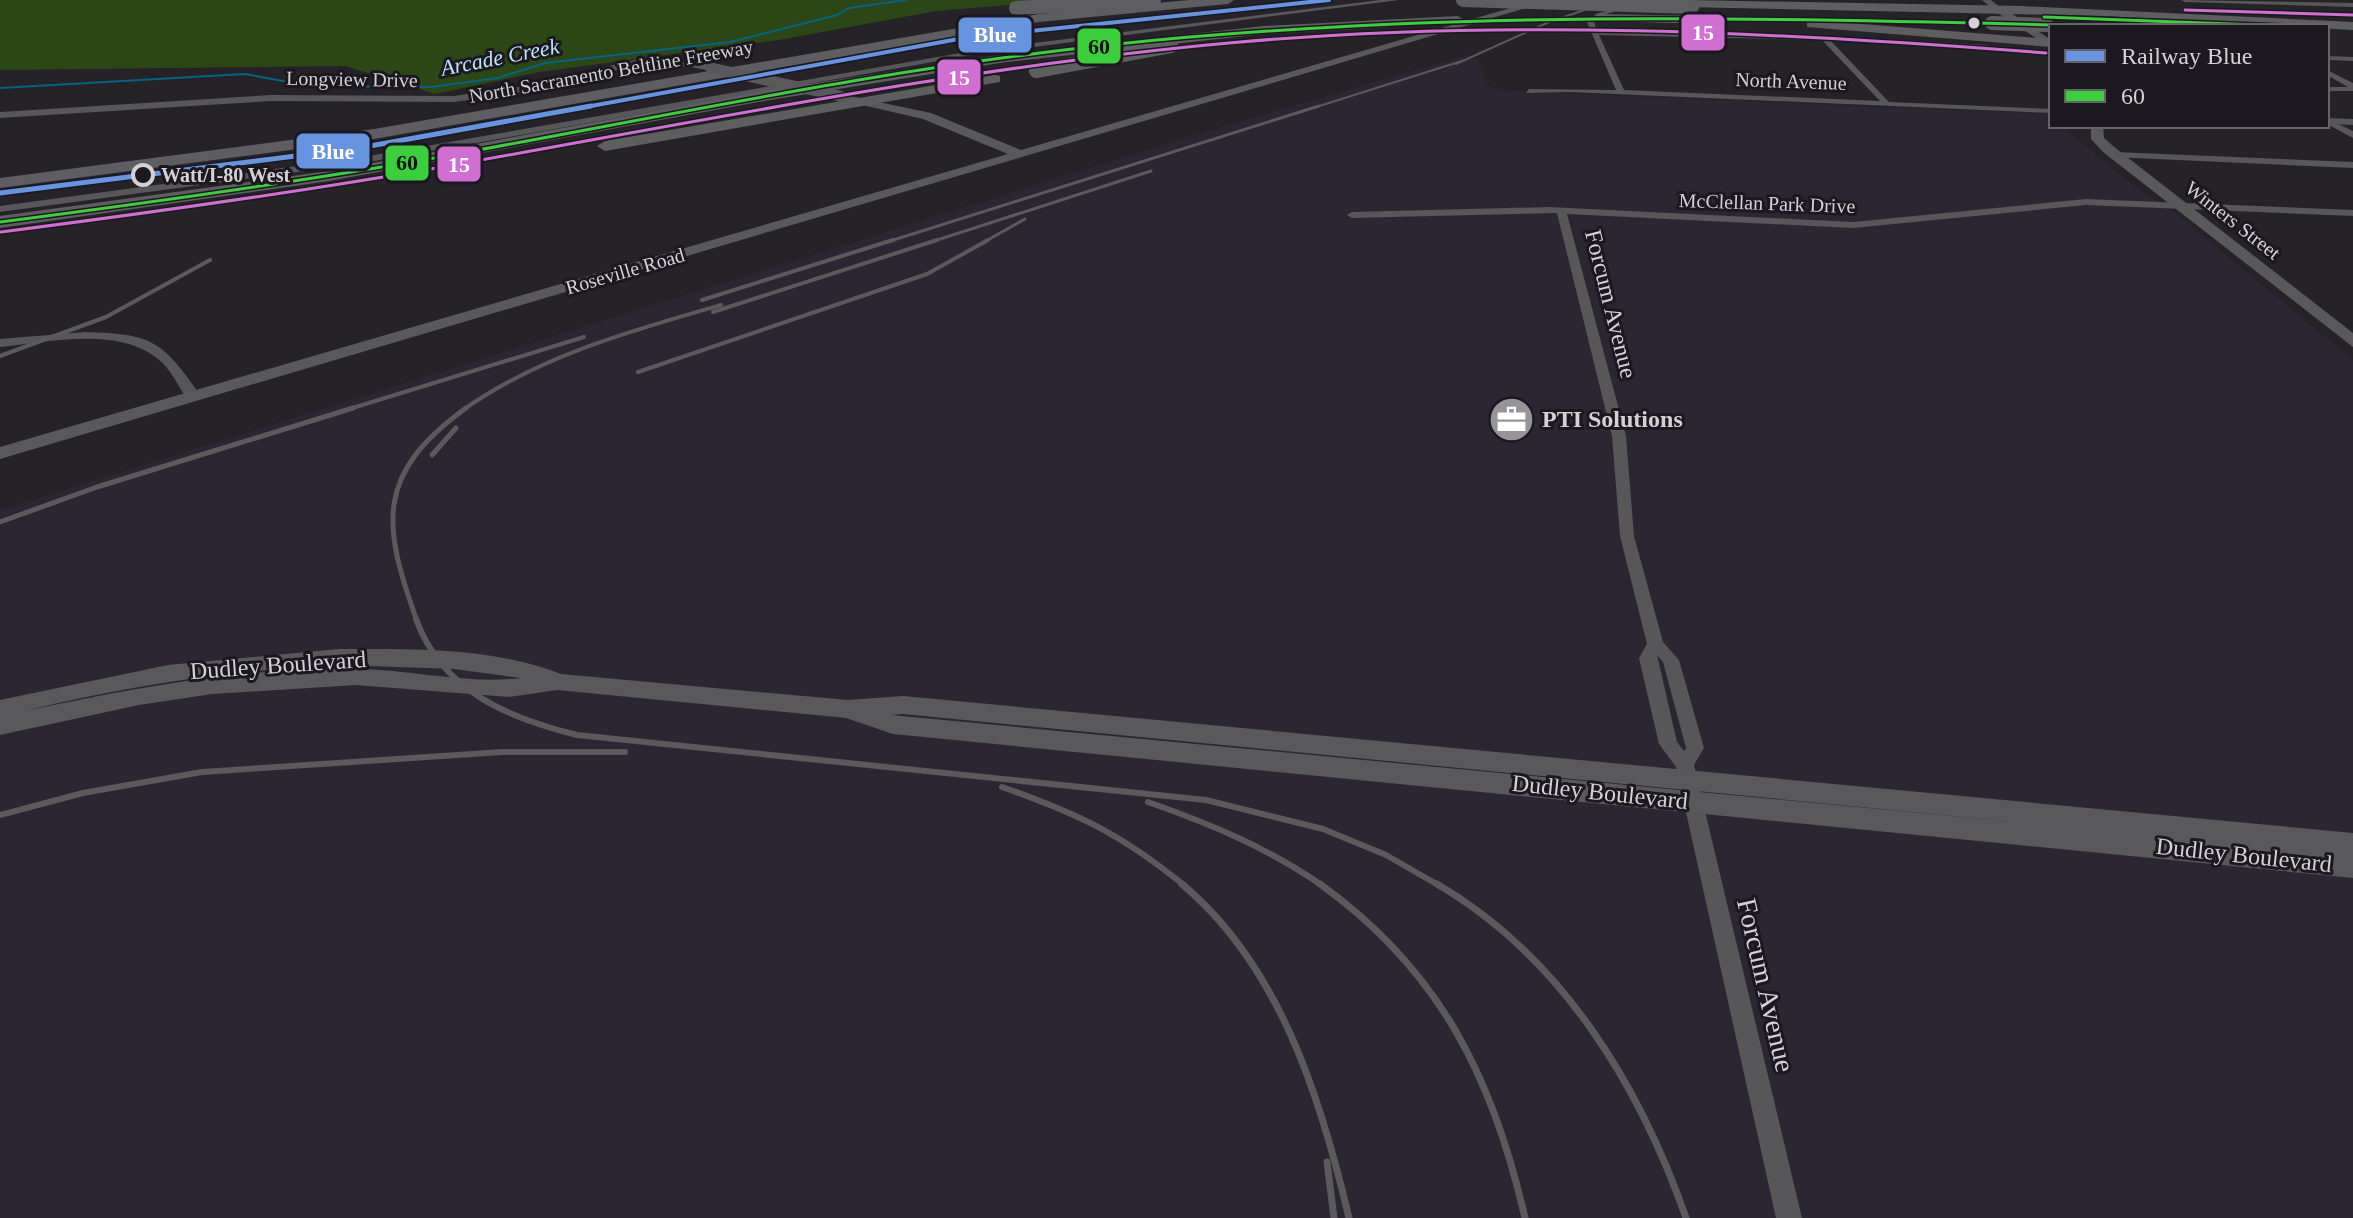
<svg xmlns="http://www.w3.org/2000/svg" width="2353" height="1218" font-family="'Times New Roman',serif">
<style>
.built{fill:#2c2632}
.green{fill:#2c4716}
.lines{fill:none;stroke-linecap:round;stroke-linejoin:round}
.stream{stroke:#036484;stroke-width:2}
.minor{fill:#575658;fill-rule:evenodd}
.tertiary{fill:#575658;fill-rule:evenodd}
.secondary{fill:#59595c;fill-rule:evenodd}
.motorway{fill:#5e5e60;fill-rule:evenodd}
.rail-far5{stroke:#5a595b;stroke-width:2}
.rail-far4{stroke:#5a595b;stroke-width:3}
.rail-far3{stroke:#5a595b;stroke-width:4}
.rail-far2{stroke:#5a595b;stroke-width:5}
.rail-far1{stroke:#5a595b;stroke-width:6}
.rail{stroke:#5a595b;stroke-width:7}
.secondary-bridge{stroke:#59595c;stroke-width:11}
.motorway-bridge{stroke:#5e5e60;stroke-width:14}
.bus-1-casing{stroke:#1b181f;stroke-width:6}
.bus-2-casing{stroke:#1b181f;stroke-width:6}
.bus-1{stroke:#3acf3b;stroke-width:3}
.bus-2{stroke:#d06ed2;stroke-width:3}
.rail-1-far1-casing{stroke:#1b181f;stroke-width:7}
.rail-1-casing{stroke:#1b181f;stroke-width:8}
.rail-1-far1{stroke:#6694e0;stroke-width:4}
.rail-1{stroke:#6694e0;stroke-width:5}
.bus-dot{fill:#d3d1d6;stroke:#1b181f;stroke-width:3}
.stop-dot{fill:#1b181f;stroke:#d3d1d6;stroke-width:4}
.labels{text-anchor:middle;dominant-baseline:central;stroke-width:6;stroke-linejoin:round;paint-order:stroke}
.far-street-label{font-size:20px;fill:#d3d1d6;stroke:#1b181f}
.far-stop-label{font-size:20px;font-weight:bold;fill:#d3d1d6;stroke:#1b181f;text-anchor:start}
.far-water-label{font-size:22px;font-style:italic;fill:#bce5fa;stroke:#1b181f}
.street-label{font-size:24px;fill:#d3d1d6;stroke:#1b181f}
.poi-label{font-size:24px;font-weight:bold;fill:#d3d1d6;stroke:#1b181f;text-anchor:start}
.near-street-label{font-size:28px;fill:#d3d1d6;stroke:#1b181f}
.line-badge{stroke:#1b181f;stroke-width:3}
.badge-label{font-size:22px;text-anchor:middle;font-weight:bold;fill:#fff}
.pale-badge-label{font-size:22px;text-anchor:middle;font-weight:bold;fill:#111}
</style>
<rect width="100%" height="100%" fill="#252328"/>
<path class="built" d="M1467,55L1478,59L1488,86L1506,91L2049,114L2051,126H2062L2133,185L2174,212L2353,360V1218H0V510L1211,130Z"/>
<path class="green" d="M0,0H1072L936,11L779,40L539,72L435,94L345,66L0,70Z"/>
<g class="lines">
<path class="stream" d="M0,88L245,74L310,86L431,87L498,78L545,63L730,42L837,15L849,8L906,0"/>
<g class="minor">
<path d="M1380,0H1399L978,54L357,164L0,212V206L357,158L978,50Z"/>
<path d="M1631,3L1633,6L1600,16L1594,22L1597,31L1790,34L1988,45L1985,49L1830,40L1889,102L2051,109V113L1569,92L1526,93L1529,89L1616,90L1587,22L1596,14ZM1599,35L1822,40L1880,101L1624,90Z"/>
<path d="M2327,56L2353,57V61L2327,60Z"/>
<path d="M2327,70L2353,83V91H2327V87H2348L2327,75Z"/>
<path d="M2327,119L2353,131V138L2327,124Z"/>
<path d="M2115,152L2353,162V168L2112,157L2111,155Z"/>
<path d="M2086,199L2353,210V216L2086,205L1853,228L1567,214L1626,436L1634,536L1663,642L1679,660L1704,748L1694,765L1802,1218H1776L1676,767L1659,744L1639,658L1647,644L1620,536L1612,436L1557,213L1352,218L1347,215L1352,212L1549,207L1853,222ZM1657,655L1663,662L1686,748L1684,751L1677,742Z"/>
</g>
<g class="tertiary">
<path d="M1982,0H1991L2001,8L1994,10Z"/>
<path d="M2181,0L2353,3V7L2185,2Z"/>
<path d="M643,58L695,64L690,67L643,64L525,92L454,102L271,101L0,118V112L271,95L454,96L525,86Z"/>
<path d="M2327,118L2353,119V125L2327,124Z"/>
<path d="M85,332C154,334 162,341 201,396L199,399H187C178,386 171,369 158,359C118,326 47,342 0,347V339Z"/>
</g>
<g class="secondary">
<path d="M1538,0L1550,1L0,459V447L1008,154L923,119L836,99V93L931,113L1021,150Z"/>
<path d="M1993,6H2001L2051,40V48L1993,10Z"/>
<path d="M690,61L715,66L717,68L711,71L686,66Z"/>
<path d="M2091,126H2103L2104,138L2113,146L2353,333V347L2103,152L2091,139Z"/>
<path d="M339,649C412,649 493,647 561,674L848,700L903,696L2353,833V878L893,734L846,718L557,690L509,697L356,685L212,694L139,705L0,735V700L168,665ZM339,665L454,669L521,678C467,685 410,669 357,669C244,667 134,688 25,711C129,685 233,670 339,665ZM903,714L2078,828L891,715Z"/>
</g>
<g class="motorway">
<path d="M1189,0H1234L1228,4L1039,22L374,139L0,188V178L374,129L1039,14Z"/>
<path d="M1688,0L2021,6L2353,22V30L2104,16L1684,7L1682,4Z"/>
<path d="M1598,14L1712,16L1718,20L1712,24L1602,21L1598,20Z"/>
<path d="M1458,16L1464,20L1463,23L1264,34L1006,62L764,101L329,181L0,228V216L329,171L764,91L1006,54L1264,26Z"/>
<path d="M1812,20L2051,39V47L1807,27V21Z"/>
<path d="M995,75L1000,76V82L605,151L597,146L605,141Z"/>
</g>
<g class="rail-far5">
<path d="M1456,64L1549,22L1614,0"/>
<path d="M1313,108L1465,60"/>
</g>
<g class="rail-far4">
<path d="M887,242L1319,106"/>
<path d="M931,242L1151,171"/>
<path d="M984,242L1025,219"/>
</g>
<g class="rail-far3">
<path d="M702,300L893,240"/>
<path d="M713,312L937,240"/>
<path d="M0,356L106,317L210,260"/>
<path d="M638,372L927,274L988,240"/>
<path d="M346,410L584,337"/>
<path d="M463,410C539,356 633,330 721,305"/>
</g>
<g class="rail-far2">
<path d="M432,455L456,428"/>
<path d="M0,522L97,487L353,408"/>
<path d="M417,621C382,524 375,474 466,408"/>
</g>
<g class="rail-far1">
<path d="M416,619C442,691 508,718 577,735L1206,800L1323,829L1386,855L1440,886"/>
<path d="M1002,787C1079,814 1121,834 1185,886"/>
<path d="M1148,802C1211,824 1268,848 1323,886"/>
<path d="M0,815L83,793L202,772L502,752H625"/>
</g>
<g class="rail">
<path d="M1182,884C1280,966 1321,1099 1349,1218"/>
<path d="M1320,884C1440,970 1493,1078 1525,1218"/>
<path d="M1437,884C1562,957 1640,1086 1686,1218"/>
<path d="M1327,1162L1334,1218"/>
</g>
<path class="secondary-bridge" d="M711,68L840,96"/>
<g class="motorway-bridge">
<path d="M1463,0L1692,7"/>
<path d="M1016,8L1154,0"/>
<path d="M1992,23L2046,25"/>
<path d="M1036,71L1171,46"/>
</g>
<defs>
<g id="bus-1">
<path d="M2044,17L2284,26"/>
<path d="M0,222C147,203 294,183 440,157C662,117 883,69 1108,45C1434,10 1763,17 2091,26"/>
</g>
<g id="bus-2">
<path d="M2185,10L2353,15"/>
<path d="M1,232C148,213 295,193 442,167C703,121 964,67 1229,43C1501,18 1774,32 2046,53"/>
</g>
</defs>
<use href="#bus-1" class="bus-1-casing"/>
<use href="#bus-2" class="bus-2-casing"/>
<use href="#bus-1" class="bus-1"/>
<use href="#bus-2" class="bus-2"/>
<defs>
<path id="rail-1-far1" d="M580,108L964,38L1329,0"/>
<path id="rail-1" d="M0,193L359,148L591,106"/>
</defs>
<use href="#rail-1-far1" class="rail-1-far1-casing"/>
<use href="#rail-1" class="rail-1-casing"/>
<use href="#rail-1-far1" class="rail-1-far1"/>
<use href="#rail-1" class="rail-1"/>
</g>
<defs>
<symbol id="office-disc" viewBox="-11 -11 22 22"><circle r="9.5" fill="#969499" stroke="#1b181f"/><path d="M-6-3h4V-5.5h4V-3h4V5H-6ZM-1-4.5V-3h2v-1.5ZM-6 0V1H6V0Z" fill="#fff"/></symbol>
</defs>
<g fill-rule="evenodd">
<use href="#office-disc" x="1486" y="394" width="51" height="51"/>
</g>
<circle class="bus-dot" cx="1974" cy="23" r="7"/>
<circle class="stop-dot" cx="143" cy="175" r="10"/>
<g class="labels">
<g class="far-street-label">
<text transform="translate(611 71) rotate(-10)">North Sacramento Beltline Freeway</text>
<text transform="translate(352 79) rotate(1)">Longview Drive</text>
<text transform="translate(1791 81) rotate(2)">North Avenue</text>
<text transform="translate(1767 203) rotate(2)">McClellan Park Drive</text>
<text transform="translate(2233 220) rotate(38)">Winters Street</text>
<text transform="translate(625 271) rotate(-16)">Roseville Road</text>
</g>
<g class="far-stop-label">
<text x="161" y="175">Watt/I-80 West</text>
</g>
<g class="far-water-label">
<text transform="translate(500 57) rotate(-11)">Arcade Creek</text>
</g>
<g class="street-label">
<text transform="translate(1611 304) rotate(76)">Forcum Avenue</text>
<text transform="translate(278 665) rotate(-4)">Dudley Boulevard</text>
<text transform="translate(1600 792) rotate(6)">Dudley Boulevard</text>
<text transform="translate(2244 855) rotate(6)">Dudley Boulevard</text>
</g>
<g class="poi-label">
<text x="1542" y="419">PTI Solutions</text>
</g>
<g class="near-street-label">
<text transform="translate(1766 985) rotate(77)">Forcum Avenue</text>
</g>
</g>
<g class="line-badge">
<rect x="1680" y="13" width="46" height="39" rx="8" fill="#d06ed2"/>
<rect x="957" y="16" width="76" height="38" rx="8" fill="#6694e0"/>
<rect x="1076" y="27" width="46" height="38" rx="8" fill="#3acf3b"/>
<rect x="936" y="58" width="46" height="38" rx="8" fill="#d06ed2"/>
<rect x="295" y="132" width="76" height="38" rx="8" fill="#6694e0"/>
<rect x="384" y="144" width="46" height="38" rx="8" fill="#3acf3b"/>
<rect x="436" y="145" width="46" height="38" rx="8" fill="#d06ed2"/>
</g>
<g class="badge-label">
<text x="1703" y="40">15</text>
<text x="995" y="42">Blue</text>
<text x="959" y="85">15</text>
<text x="333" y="159">Blue</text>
<text x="459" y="172">15</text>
</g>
<g class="pale-badge-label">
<text x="1099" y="54">60</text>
<text x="407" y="170">60</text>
</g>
<rect x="2049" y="24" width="280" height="104" fill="#1b181f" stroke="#656268" stroke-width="2"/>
<rect x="2065" y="50" width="40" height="12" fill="#6694e0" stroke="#656268" stroke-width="2"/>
<text x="2121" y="64" font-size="24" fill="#d3d1d6">Railway Blue</text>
<rect x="2065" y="90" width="40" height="12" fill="#3acf3b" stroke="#656268" stroke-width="2"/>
<text x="2121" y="104" font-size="24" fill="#d3d1d6">60</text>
</svg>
